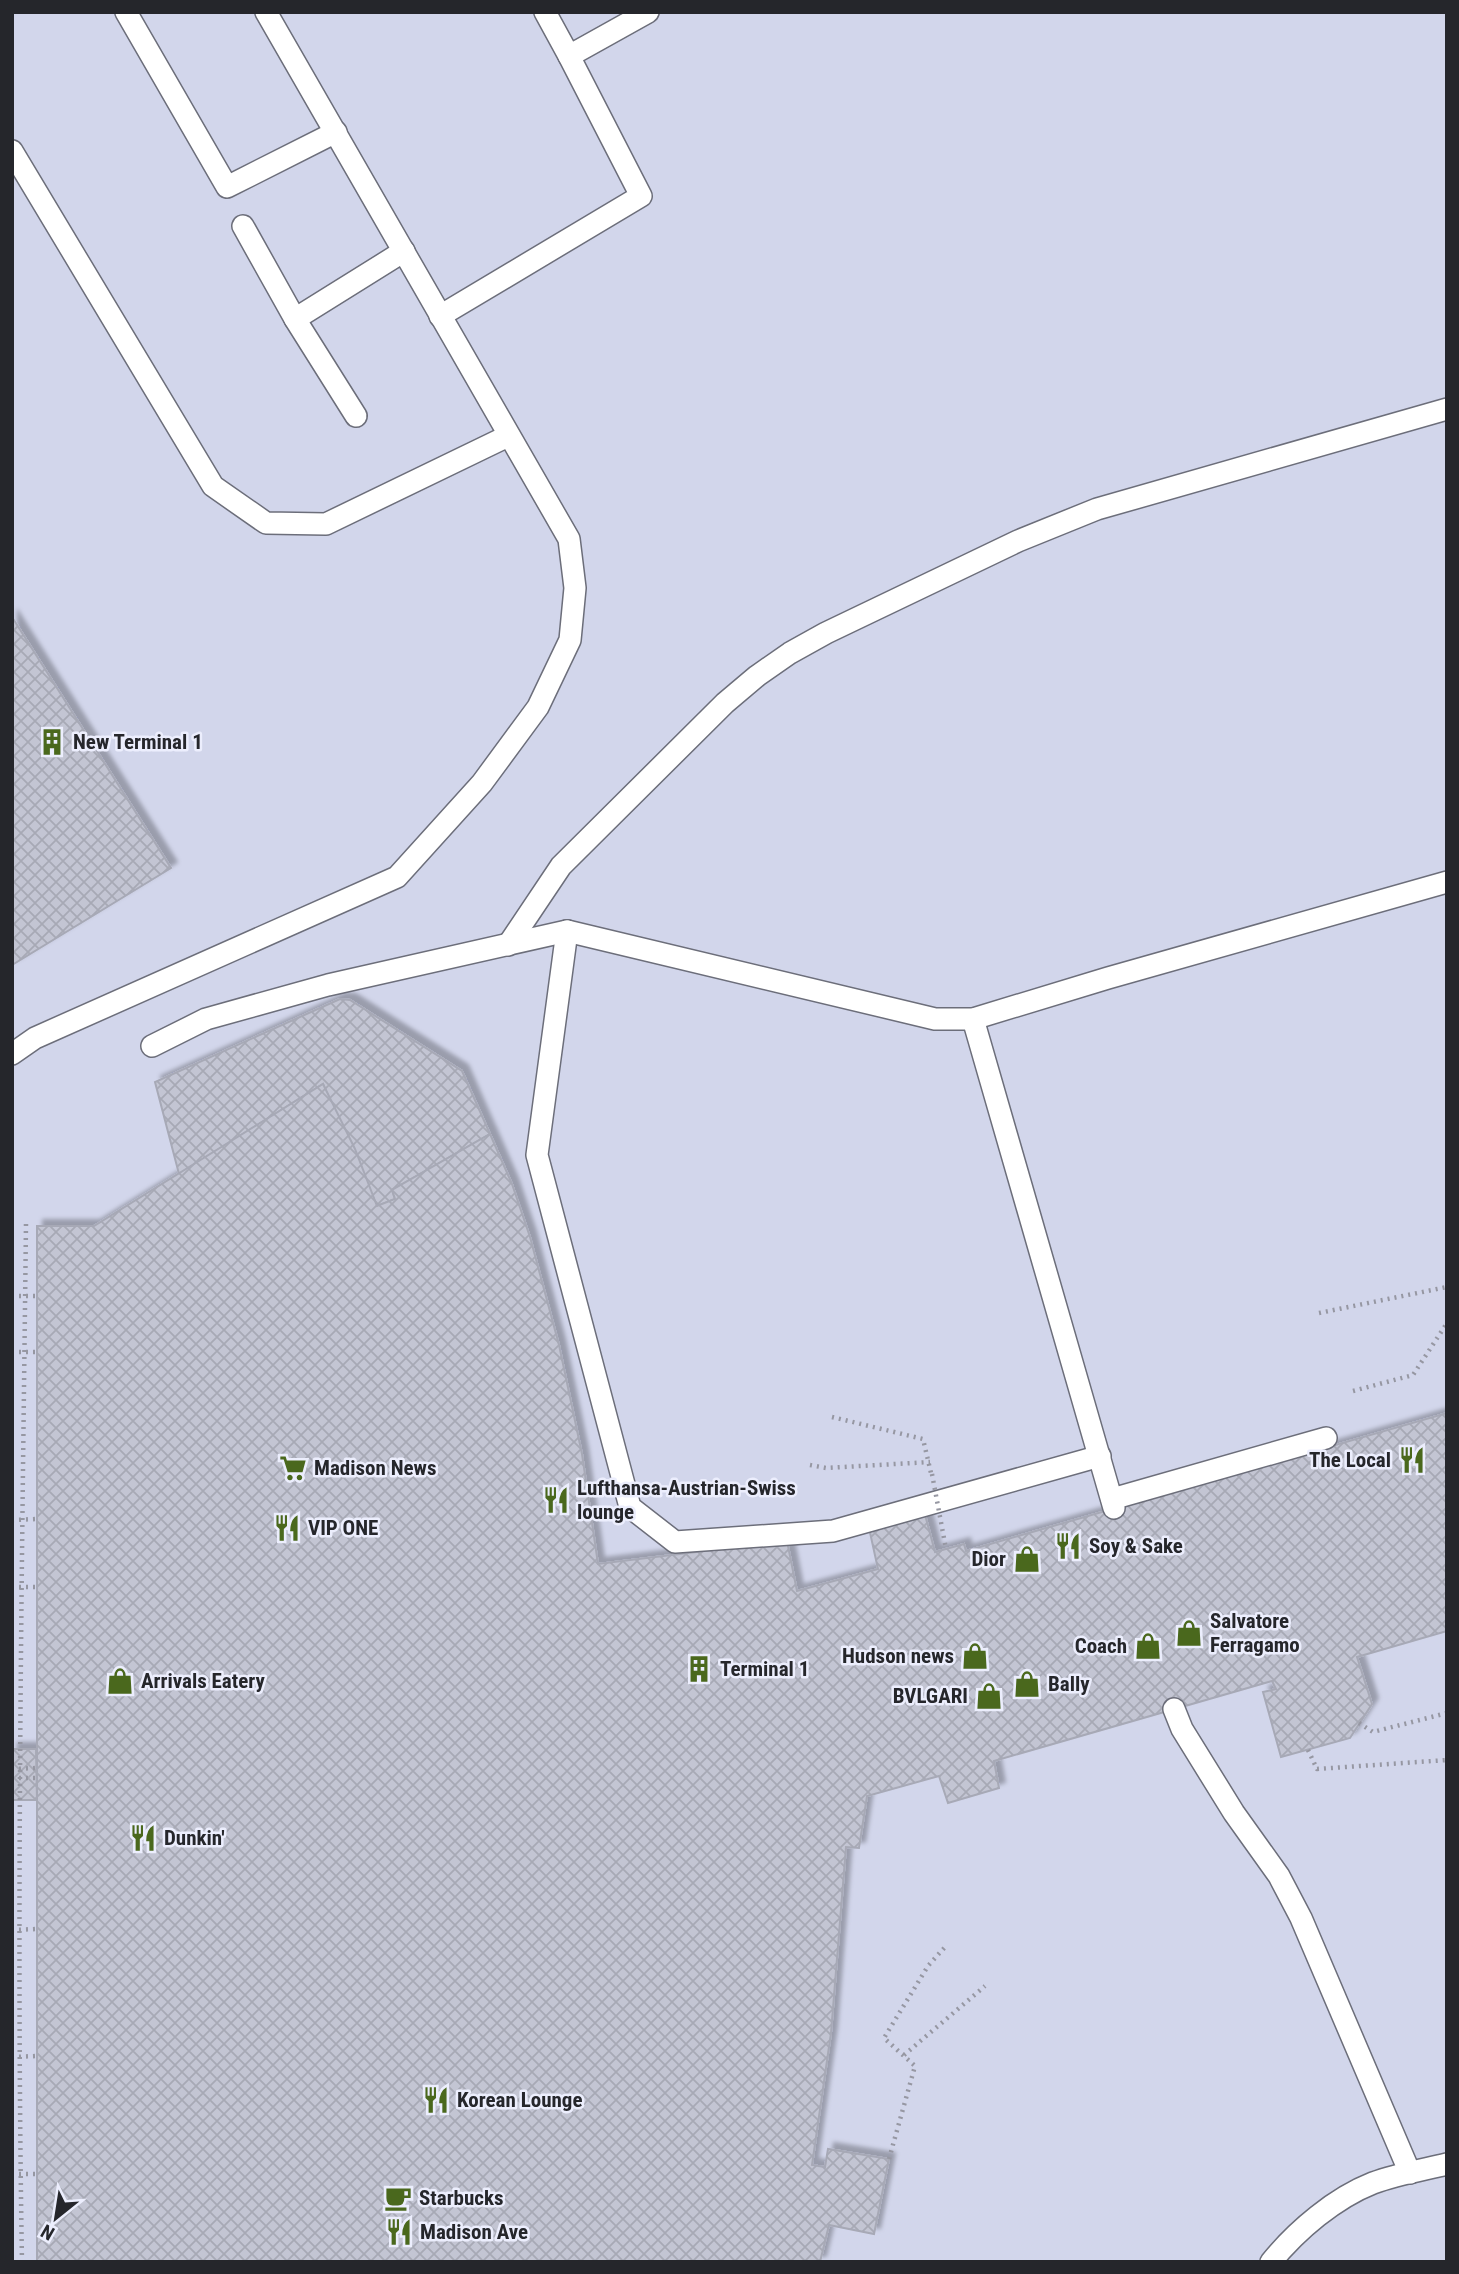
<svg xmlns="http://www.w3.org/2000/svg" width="1459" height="2274" font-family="'Roboto Condensed',sans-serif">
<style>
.built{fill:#d2d6eb}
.building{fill:url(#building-cross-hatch);stroke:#a7a9b6;stroke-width:2;filter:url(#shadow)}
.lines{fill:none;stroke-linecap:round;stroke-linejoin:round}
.lane-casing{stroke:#6c6e7a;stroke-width:24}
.path{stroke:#9697a2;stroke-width:4.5;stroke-dasharray:2 5;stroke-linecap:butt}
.lane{stroke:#fff;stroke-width:21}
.path-bridge{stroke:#9697a2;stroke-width:4.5;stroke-dasharray:2 5;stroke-linecap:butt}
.labels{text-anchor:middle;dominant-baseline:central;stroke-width:5;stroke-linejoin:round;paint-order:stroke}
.poi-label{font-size:21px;font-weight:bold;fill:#25262b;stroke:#eceefd;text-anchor:start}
</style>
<defs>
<pattern id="building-cross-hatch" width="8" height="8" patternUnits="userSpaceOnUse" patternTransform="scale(1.75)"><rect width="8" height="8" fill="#c3c5d3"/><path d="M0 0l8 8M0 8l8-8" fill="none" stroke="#a7a9b5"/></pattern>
<filter id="shadow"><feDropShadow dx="6" dy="-6" stdDeviation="2" flood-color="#0004"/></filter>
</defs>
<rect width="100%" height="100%" fill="#dfe1ef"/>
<rect class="built" x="12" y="12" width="1435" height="2250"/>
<g class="building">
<path d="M12,617L171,868L12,965Z"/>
<path d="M340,999L350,1000L462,1071L490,1134L392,1190L395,1199L377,1206L323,1084L179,1174L155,1082Z"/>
<path d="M323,1084L355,1149L377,1206L395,1199L392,1190L490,1134L512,1184L530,1237L559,1345L582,1454L598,1564L787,1541L797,1591L878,1569L869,1528L924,1511L935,1552L964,1544L966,1551L1447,1413V1631L1357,1657L1372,1704L1350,1738L1281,1757L1263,1692L1276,1689L1272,1681L994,1761L999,1788L948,1803L939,1776L867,1796L859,1848L846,1847L831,2033L812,2165L825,2167L828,2149L889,2159L874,2234L829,2225L820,2262H37V1226H94Z"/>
<path d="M12,1749H36L37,1800H12Z"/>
</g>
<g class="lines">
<defs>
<g id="lane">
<path d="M126,12L227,187L336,132"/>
<path d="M545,12L569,56L648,12"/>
<path d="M12,151L213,486L266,523L326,524L508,436"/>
<path d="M243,226L295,319L404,251"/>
<path d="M440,316L641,196L569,56"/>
<path d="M295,319L356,416"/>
<path d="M567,931L537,1155L630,1507L675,1542L833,1531L1100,1456"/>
<path d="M508,945L561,866L725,703L757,676L790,653L826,633L1018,541L1097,509L1447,409"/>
<path d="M973,1019L1114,1508"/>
<path d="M152,1046L206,1019L328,985L567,931L935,1019H973L1108,978L1447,882"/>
<path d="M12,1054L35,1038L397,877L482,783L538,707L570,640L575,588L569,539L266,12"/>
<path d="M1112,1499L1326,1438"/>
<path d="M1174,1709L1182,1729L1234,1813L1279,1876L1301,1918L1410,2173"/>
<path d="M1271,2262C1297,2230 1335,2198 1373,2183C1397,2174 1422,2170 1447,2164"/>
</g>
</defs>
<use href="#lane" class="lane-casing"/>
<g class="path">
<path d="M12,1296H37"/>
<path d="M1319,1313L1447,1287"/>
<path d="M1353,1391L1413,1375L1447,1323"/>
<path d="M832,1417L923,1439L931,1473"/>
<path d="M810,1465L826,1468L930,1462"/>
<path d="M12,1520L37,1519"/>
<path d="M1359,1723L1373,1732L1447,1713"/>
<path d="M1308,1750L1317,1769L1447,1760"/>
<path d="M12,1930L37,1929"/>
<path d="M904,2055L985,1986"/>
<path d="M889,2159L915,2066L884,2038L928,1966L945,1947"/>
</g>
<use href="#lane" class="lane"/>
<g class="path-bridge">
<path d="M12,1352H37"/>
<path d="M932,1474L946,1549"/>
<path d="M12,1587H37"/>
<path d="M12,1769L37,1768"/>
<path d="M12,1778H37"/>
<path d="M12,2057L37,2056"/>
<path d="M12,2174H37"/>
<path d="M22,2262C16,1915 22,1569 26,1223"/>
</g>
</g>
<defs>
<symbol id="building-bare" viewBox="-9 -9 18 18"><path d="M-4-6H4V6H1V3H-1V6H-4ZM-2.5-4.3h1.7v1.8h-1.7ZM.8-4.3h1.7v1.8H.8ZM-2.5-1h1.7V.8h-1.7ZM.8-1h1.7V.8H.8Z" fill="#4a681d" stroke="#eceefd" stroke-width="2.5" paint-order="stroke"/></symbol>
<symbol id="restaurant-bare" viewBox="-9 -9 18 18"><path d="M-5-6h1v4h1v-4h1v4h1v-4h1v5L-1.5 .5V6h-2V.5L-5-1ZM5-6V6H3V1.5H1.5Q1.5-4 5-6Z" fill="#4a681d" stroke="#eceefd" stroke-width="2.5" paint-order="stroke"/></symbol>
<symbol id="supermarket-bare" viewBox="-9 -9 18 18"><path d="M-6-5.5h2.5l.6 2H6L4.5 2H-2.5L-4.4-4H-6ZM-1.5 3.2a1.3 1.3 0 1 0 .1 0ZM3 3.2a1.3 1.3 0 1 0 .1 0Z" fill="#4a681d" stroke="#eceefd" stroke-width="2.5" paint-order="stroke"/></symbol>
<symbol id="shop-bare" viewBox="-9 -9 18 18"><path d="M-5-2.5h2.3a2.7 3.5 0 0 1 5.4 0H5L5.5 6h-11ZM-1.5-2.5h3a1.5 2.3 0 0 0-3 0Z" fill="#4a681d" stroke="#eceefd" stroke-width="2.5" paint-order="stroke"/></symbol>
<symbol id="cafe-bare" viewBox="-9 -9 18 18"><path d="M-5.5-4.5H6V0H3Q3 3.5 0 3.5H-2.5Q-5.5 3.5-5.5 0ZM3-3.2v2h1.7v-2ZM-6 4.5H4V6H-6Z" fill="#4a681d" stroke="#eceefd" stroke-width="2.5" paint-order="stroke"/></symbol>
</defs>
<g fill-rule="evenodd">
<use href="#building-bare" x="33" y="723" width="38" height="38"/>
<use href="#restaurant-bare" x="1393" y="1441" width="38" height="38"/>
<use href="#supermarket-bare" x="274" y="1449" width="38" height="38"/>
<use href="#restaurant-bare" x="537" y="1481" width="38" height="38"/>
<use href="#restaurant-bare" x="268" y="1509" width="38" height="38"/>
<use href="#restaurant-bare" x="1049" y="1527" width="38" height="38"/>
<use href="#shop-bare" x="1008" y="1540" width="38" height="38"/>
<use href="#shop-bare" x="1170" y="1614" width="38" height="38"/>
<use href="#shop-bare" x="1129" y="1627" width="38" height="38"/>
<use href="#shop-bare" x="956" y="1637" width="38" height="38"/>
<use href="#building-bare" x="680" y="1650" width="38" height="38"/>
<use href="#shop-bare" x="101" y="1662" width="38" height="38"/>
<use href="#shop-bare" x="1008" y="1665" width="38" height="38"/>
<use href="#shop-bare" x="970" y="1677" width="38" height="38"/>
<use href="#restaurant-bare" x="124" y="1819" width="38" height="38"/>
<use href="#restaurant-bare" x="417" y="2081" width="38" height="38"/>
<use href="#cafe-bare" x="379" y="2179" width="38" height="38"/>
<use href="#restaurant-bare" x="380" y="2213" width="38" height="38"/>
</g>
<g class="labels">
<g class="poi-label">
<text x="73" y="742">New Terminal 1</text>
<text x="1391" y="1460" text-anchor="end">The Local</text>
<text x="314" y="1468">Madison News</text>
<text x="577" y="1488">Lufthansa-Austrian-Swiss<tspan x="577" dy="24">lounge</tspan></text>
<text x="308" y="1528">VIP ONE</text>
<text x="1089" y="1546">Soy &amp; Sake</text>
<text x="1006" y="1559" text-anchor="end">Dior</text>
<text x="1210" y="1621">Salvatore<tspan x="1210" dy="24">Ferragamo</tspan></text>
<text x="1127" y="1646" text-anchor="end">Coach</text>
<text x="954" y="1656" text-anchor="end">Hudson news</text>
<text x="720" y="1669">Terminal 1</text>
<text x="141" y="1681">Arrivals Eatery</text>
<text x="1048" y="1684">Bally</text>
<text x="968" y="1696" text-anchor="end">BVLGARI</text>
<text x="164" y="1838">Dunkin'</text>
<text x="457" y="2100">Korean Lounge</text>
<text x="419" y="2198">Starbucks</text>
<text x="420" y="2232">Madison Ave</text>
</g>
</g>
<rect width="1459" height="2274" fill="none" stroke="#25262b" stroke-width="28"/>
<g transform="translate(56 2218) rotate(210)" stroke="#eceefd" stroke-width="5" paint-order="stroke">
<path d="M0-5L12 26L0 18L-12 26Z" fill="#25262b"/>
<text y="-10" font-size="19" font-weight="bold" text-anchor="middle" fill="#25262b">N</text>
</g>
</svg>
